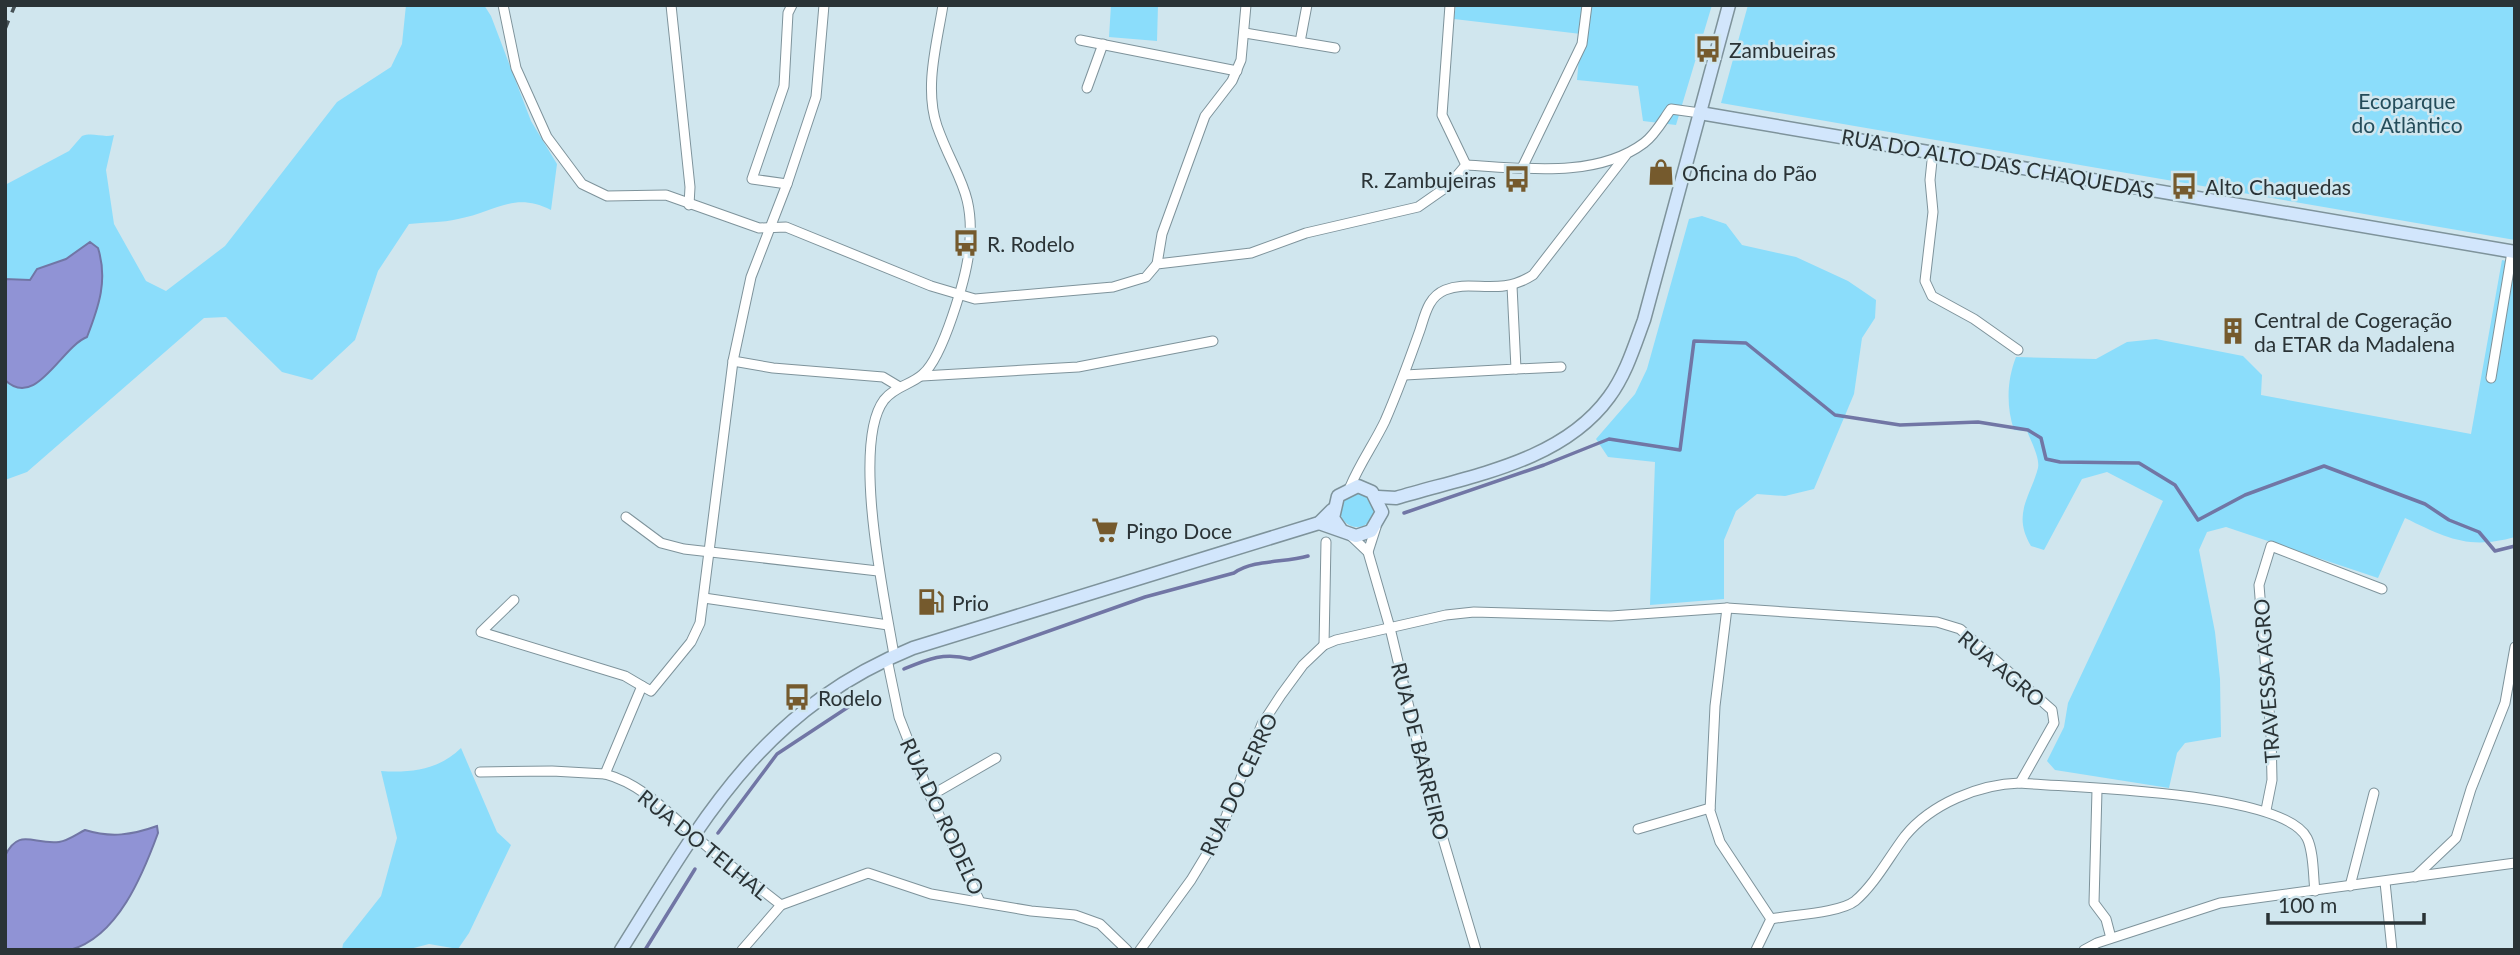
<svg xmlns="http://www.w3.org/2000/svg" width="2520" height="955" font-family="Lato,sans-serif">
<style>
.green{fill:#8bddfb}
.water{fill:#9093d5;stroke:#7176a5;stroke-width:2}
.lines{fill:none;stroke-linecap:round;stroke-linejoin:round}
.stream{stroke:#7176a5;stroke-width:3.5}
.street-casing{stroke:#7e939b;stroke-width:11}
.secondary-casing{stroke:#7e939b;stroke-width:15}
.street{stroke:#fff;stroke-width:9}
.secondary{stroke:#d2e6fc;stroke-width:12}
.rail{stroke:#465155;stroke-width:3.5;stroke-dasharray:9 9;stroke-linecap:butt}
.labels{text-anchor:middle;dominant-baseline:central;stroke-width:5;stroke-linejoin:round;paint-order:stroke}
.poi-label{font-size:21px;fill:#2a3336;stroke:#d0e6ee;text-anchor:start}
.park-label{font-size:21px;fill:#244c5a;stroke:#d0e6ee}
.street-label{font-size:21px;fill:#2a3336;stroke:#d0e6ee}
</style>
<rect width="100%" height="100%" fill="#d0e6ee"/>
<g class="green">
<path d="M406,5H484L491,16L531,121L557,164L551,210C514,191 495,212 458,219C442,223 425,222 409,224L378,271L355,340L312,380L282,372L226,317L204,318L27,472L5,480V185L69,151L82,136C93,132 102,138 114,135L106,170L114,224L146,281L166,291L225,246L337,102L391,67L402,44Z"/>
<path d="M1111,5H1158L1157,41L1109,37Z"/>
<path d="M1456,5H1712L1676,125L1643,121L1638,86L1577,80L1581,34L1454,19Z"/>
<path d="M1748,5H2515V240L1721,103Z"/>
<path d="M1702,216L1726,224L1742,245L1796,257L1848,281L1876,300L1875,318L1862,338L1854,394L1814,489L1785,496L1757,494L1736,511L1724,540V599L1650,605L1655,462L1608,457L1596,439L1635,394L1647,369L1689,219Z"/>
<path d="M2502,260L2515,263V537C2469,550 2446,538 2405,518L2378,578L2226,527L2207,532L2199,550L2215,632L2220,679L2221,737L2185,743L2177,753L2169,788L2055,770L2047,761L2064,727L2068,703L2163,501L2107,472L2082,479L2044,550L2031,546C2012,514 2030,498 2038,468C2040,458 2031,441 2027,431L2014,430C2006,406 2007,380 2016,357L2096,359L2127,342L2156,339L2243,356L2262,375L2261,395L2471,434Z"/>
<circle cx="1357" cy="510" r="17"/>
<path d="M461,748L497,832L511,845L469,933L458,949L429,944L406,950H342L343,944L381,896L397,838L381,771C410,773 439,770 461,748Z"/>
</g>
<g class="water">
<path d="M90,242L98,248C108,280 99,306 87,337C61,347 36,410 5,380V279L30,280L37,269L66,259Z"/>
<path d="M157,826L158,833C143,874 118,937 70,950C51,955 25,950 5,950V856C19,827 33,845 59,842C68,841 77,834 85,830C111,838 132,835 157,826Z"/>
</g>
<g class="lines">
<g class="stream">
<path d="M1404,513L1544,465L1609,439L1680,450L1694,341L1746,343L1835,415L1900,425L1978,422L2028,430L2041,438L2046,459L2060,462L2139,463L2175,485L2198,520L2245,495L2324,466L2425,504L2449,520L2479,532L2495,551L2515,546"/>
<path d="M904,669C928,659 944,652 970,659L1145,597L1234,573C1254,559 1285,563 1308,556"/>
<path d="M718,833L777,754L868,694"/>
<path d="M645,950L695,869"/>
</g>
<defs>
<g id="street">
<path d="M503,5L516,68L547,137L582,184L607,196L666,195L759,228L786,227L931,286L975,299L1113,287L1146,277L1157,264L1251,253L1306,233L1418,207L1448,186L1466,165"/>
<path d="M671,5L690,187L689,205"/>
<path d="M1450,5L1442,115L1466,165"/>
<path d="M1245,33L1335,48"/>
<path d="M1080,40L1237,71"/>
<path d="M1300,42L1307,5"/>
<path d="M1087,88L1103,44"/>
<path d="M1933,151L1930,180L1933,212L1925,281L1932,296L1974,319L2018,350"/>
<path d="M1466,165C1522,168 1596,179 1644,143C1655,135 1663,120 1671,109L1700,113"/>
<path d="M1522,168L1582,44L1587,5"/>
<path d="M787,184L752,179L784,86L788,13L792,5"/>
<path d="M1157,264L1162,234L1205,116L1232,81L1241,60L1246,5"/>
<path d="M733,361L773,368L883,377L898,386"/>
<path d="M1516,369L1561,367"/>
<path d="M1405,375L1516,369L1512,286"/>
<path d="M922,376L1078,367L1213,341"/>
<path d="M2491,378L2512,252"/>
<path d="M1350,487C1360,463 1374,444 1385,421C1398,391 1409,361 1420,330C1425,315 1428,297 1445,290C1472,279 1499,297 1533,275L1626,155"/>
<path d="M626,517L661,543L684,549L878,571"/>
<path d="M1349,534L1368,552L1390,628L1430,795L1476,950"/>
<path d="M1368,552L1376,527"/>
<path d="M704,598L888,625"/>
<path d="M514,600L481,632L625,676L642,686L605,774C642,784 667,812 695,836C722,860 752,882 781,905"/>
<path d="M1727,608L1715,706L1710,811L1720,842L1771,919L1756,950"/>
<path d="M1324,645L1326,542"/>
<path d="M894,655C885,601 851,444 884,400C895,386 911,385 923,374C943,357 966,278 969,251C976,191 955,177 937,126C924,88 937,43 943,5"/>
<path d="M887,659L899,717L930,796L980,902"/>
<path d="M642,686L651,691L691,642L700,623L733,361L751,277L787,184L816,97L824,5"/>
<path d="M480,772L552,771L605,774"/>
<path d="M2097,790L2094,903L2106,919L2111,938"/>
<path d="M930,796L996,758"/>
<path d="M2266,810L2272,780L2271,734L2259,585L2271,546L2382,589"/>
<path d="M1638,829L1710,808"/>
<path d="M2415,877L2456,838L2471,789L2505,703L2515,647"/>
<path d="M2385,882L2392,950"/>
<path d="M2350,886L2374,793"/>
<path d="M1771,919C1791,915 1840,913 1855,901C1875,884 1889,857 1905,836C1931,804 1979,784 2020,783"/>
<path d="M742,950L781,905L868,873L931,894L1031,911L1075,915L1100,924L1127,950"/>
<path d="M1140,950L1191,880L1220,832L1262,724L1281,695L1303,665L1324,645L1336,640L1446,615L1474,612L1611,616L1727,608L1937,622L1960,629L2052,710L2054,723L2020,783C2074,788 2283,791 2307,838C2314,852 2313,876 2315,891"/>
<path d="M2084,950L2097,943L2220,903L2515,863"/>
</g>
<g id="secondary">
<path d="M1700,113L2515,252"/>
<path d="M1378,497L1396,498C1468,476 1561,463 1609,397C1626,374 1634,347 1644,320L1729,5"/>
<path d="M1319,523L1356,536L1371,531L1382,512L1372,492L1358,486L1338,496L1333,518L1342,531"/>
<path d="M621,950C703,819 761,710 913,648L1319,523L1332,510"/>
</g>
</defs>
<use href="#street" class="street-casing"/>
<use href="#secondary" class="secondary-casing"/>
<use href="#street" class="street"/>
<use href="#secondary" class="secondary"/>
<path class="rail" d="M5,29L15,5"/>
</g>
<defs>
<symbol id="bus-bare" viewBox="-9 -9 18 18"><path d="M-5-6H5V4H4V6H2V4H-2V6H-4V4H-5ZM-3.5-4V0h7V-4ZM-3.5 1.2v1.5H-2V1.2ZM2 1.2v1.5H3.5V1.2Z" fill="#755a2d" stroke="#d0e6ee" stroke-width="2.5" paint-order="stroke"/></symbol>
<symbol id="shop-bare" viewBox="-9 -9 18 18"><path d="M-5-2.5h2.3a2.7 3.5 0 0 1 5.4 0H5L5.5 6h-11ZM-1.5-2.5h3a1.5 2.3 0 0 0-3 0Z" fill="#755a2d" stroke="#d0e6ee" stroke-width="2.5" paint-order="stroke"/></symbol>
<symbol id="building-bare" viewBox="-9 -9 18 18"><path d="M-4-6H4V6H1V3H-1V6H-4ZM-2.5-4.3h1.7v1.8h-1.7ZM.8-4.3h1.7v1.8H.8ZM-2.5-1h1.7V.8h-1.7ZM.8-1h1.7V.8H.8Z" fill="#755a2d" stroke="#d0e6ee" stroke-width="2.5" paint-order="stroke"/></symbol>
<symbol id="supermarket-bare" viewBox="-9 -9 18 18"><path d="M-6-5.5h2.5l.6 2H6L4.5 2H-2.5L-4.4-4H-6ZM-1.5 3.2a1.3 1.3 0 1 0 .1 0ZM3 3.2a1.3 1.3 0 1 0 .1 0Z" fill="#755a2d" stroke="#d0e6ee" stroke-width="2.5" paint-order="stroke"/></symbol>
<symbol id="fuel-bare" viewBox="-9 -9 18 18"><path d="M-5.5-6h7V0h2V4h1.3V-2.5L3-4.5l.8-.8L6-3V5H2.5V1h-1V6h-7ZM-4.2-4.7v3.2H.2V-4.7Z" fill="#755a2d" stroke="#d0e6ee" stroke-width="2.5" paint-order="stroke"/></symbol>
</defs>
<g fill-rule="evenodd">
<use href="#bus-bare" x="1689" y="30" width="38" height="38"/>
<use href="#shop-bare" x="1642" y="153" width="38" height="38"/>
<use href="#bus-bare" x="1498" y="160" width="38" height="38"/>
<use href="#bus-bare" x="2165" y="167" width="38" height="38"/>
<use href="#bus-bare" x="947" y="224" width="38" height="38"/>
<use href="#building-bare" x="2214" y="312" width="38" height="38"/>
<use href="#supermarket-bare" x="1086" y="511" width="38" height="38"/>
<use href="#fuel-bare" x="912" y="583" width="38" height="38"/>
<use href="#bus-bare" x="778" y="678" width="38" height="38"/>
</g>
<g class="labels">
<g class="poi-label">
<text x="1729" y="49">Zambueiras</text>
<text x="1682" y="172">Oficina do Pão</text>
<text x="1496" y="179" text-anchor="end">R. Zambujeiras</text>
<text x="2205" y="186">Alto Chaquedas</text>
<text x="987" y="243">R. Rodelo</text>
<text x="2254" y="319">Central de Cogeração<tspan x="2254" dy="24">da ETAR da Madalena</tspan></text>
<text x="1126" y="530">Pingo Doce</text>
<text x="952" y="602">Prio</text>
<text x="818" y="697">Rodelo</text>
</g>
<g class="park-label">
<text x="2407" y="100">Ecoparque<tspan x="2407" dy="24">do Atlântico</tspan></text>
</g>
<g class="street-label">
<text transform="translate(1998 163) rotate(10)">RUA DO ALTO DAS CHAQUEDAS</text>
<text transform="translate(2002 668) rotate(40)">RUA AGRO</text>
<text transform="translate(2266 681) rotate(-94)">TRAVESSA AGRO</text>
<text transform="translate(1421 751) rotate(76)">RUA DE BARREIRO</text>
<text transform="translate(1238 784) rotate(-65)">RUA DO CERRO</text>
<text transform="translate(943 816) rotate(65)">RUA DO RODELO</text>
<text transform="translate(704 844) rotate(39)">RUA DO TELHAL</text>
</g>
</g>
<rect width="2520" height="955" fill="none" stroke="#2a3336" stroke-width="14"/>
<path d="M2268 913v10h156v-10" fill="none" stroke="#2a3336" stroke-width="3.5"/>
<text x="2278" y="913" font-size="21" fill="#2a3336" stroke="#d0e6ee" stroke-width="5" paint-order="stroke">100 m</text>
</svg>
